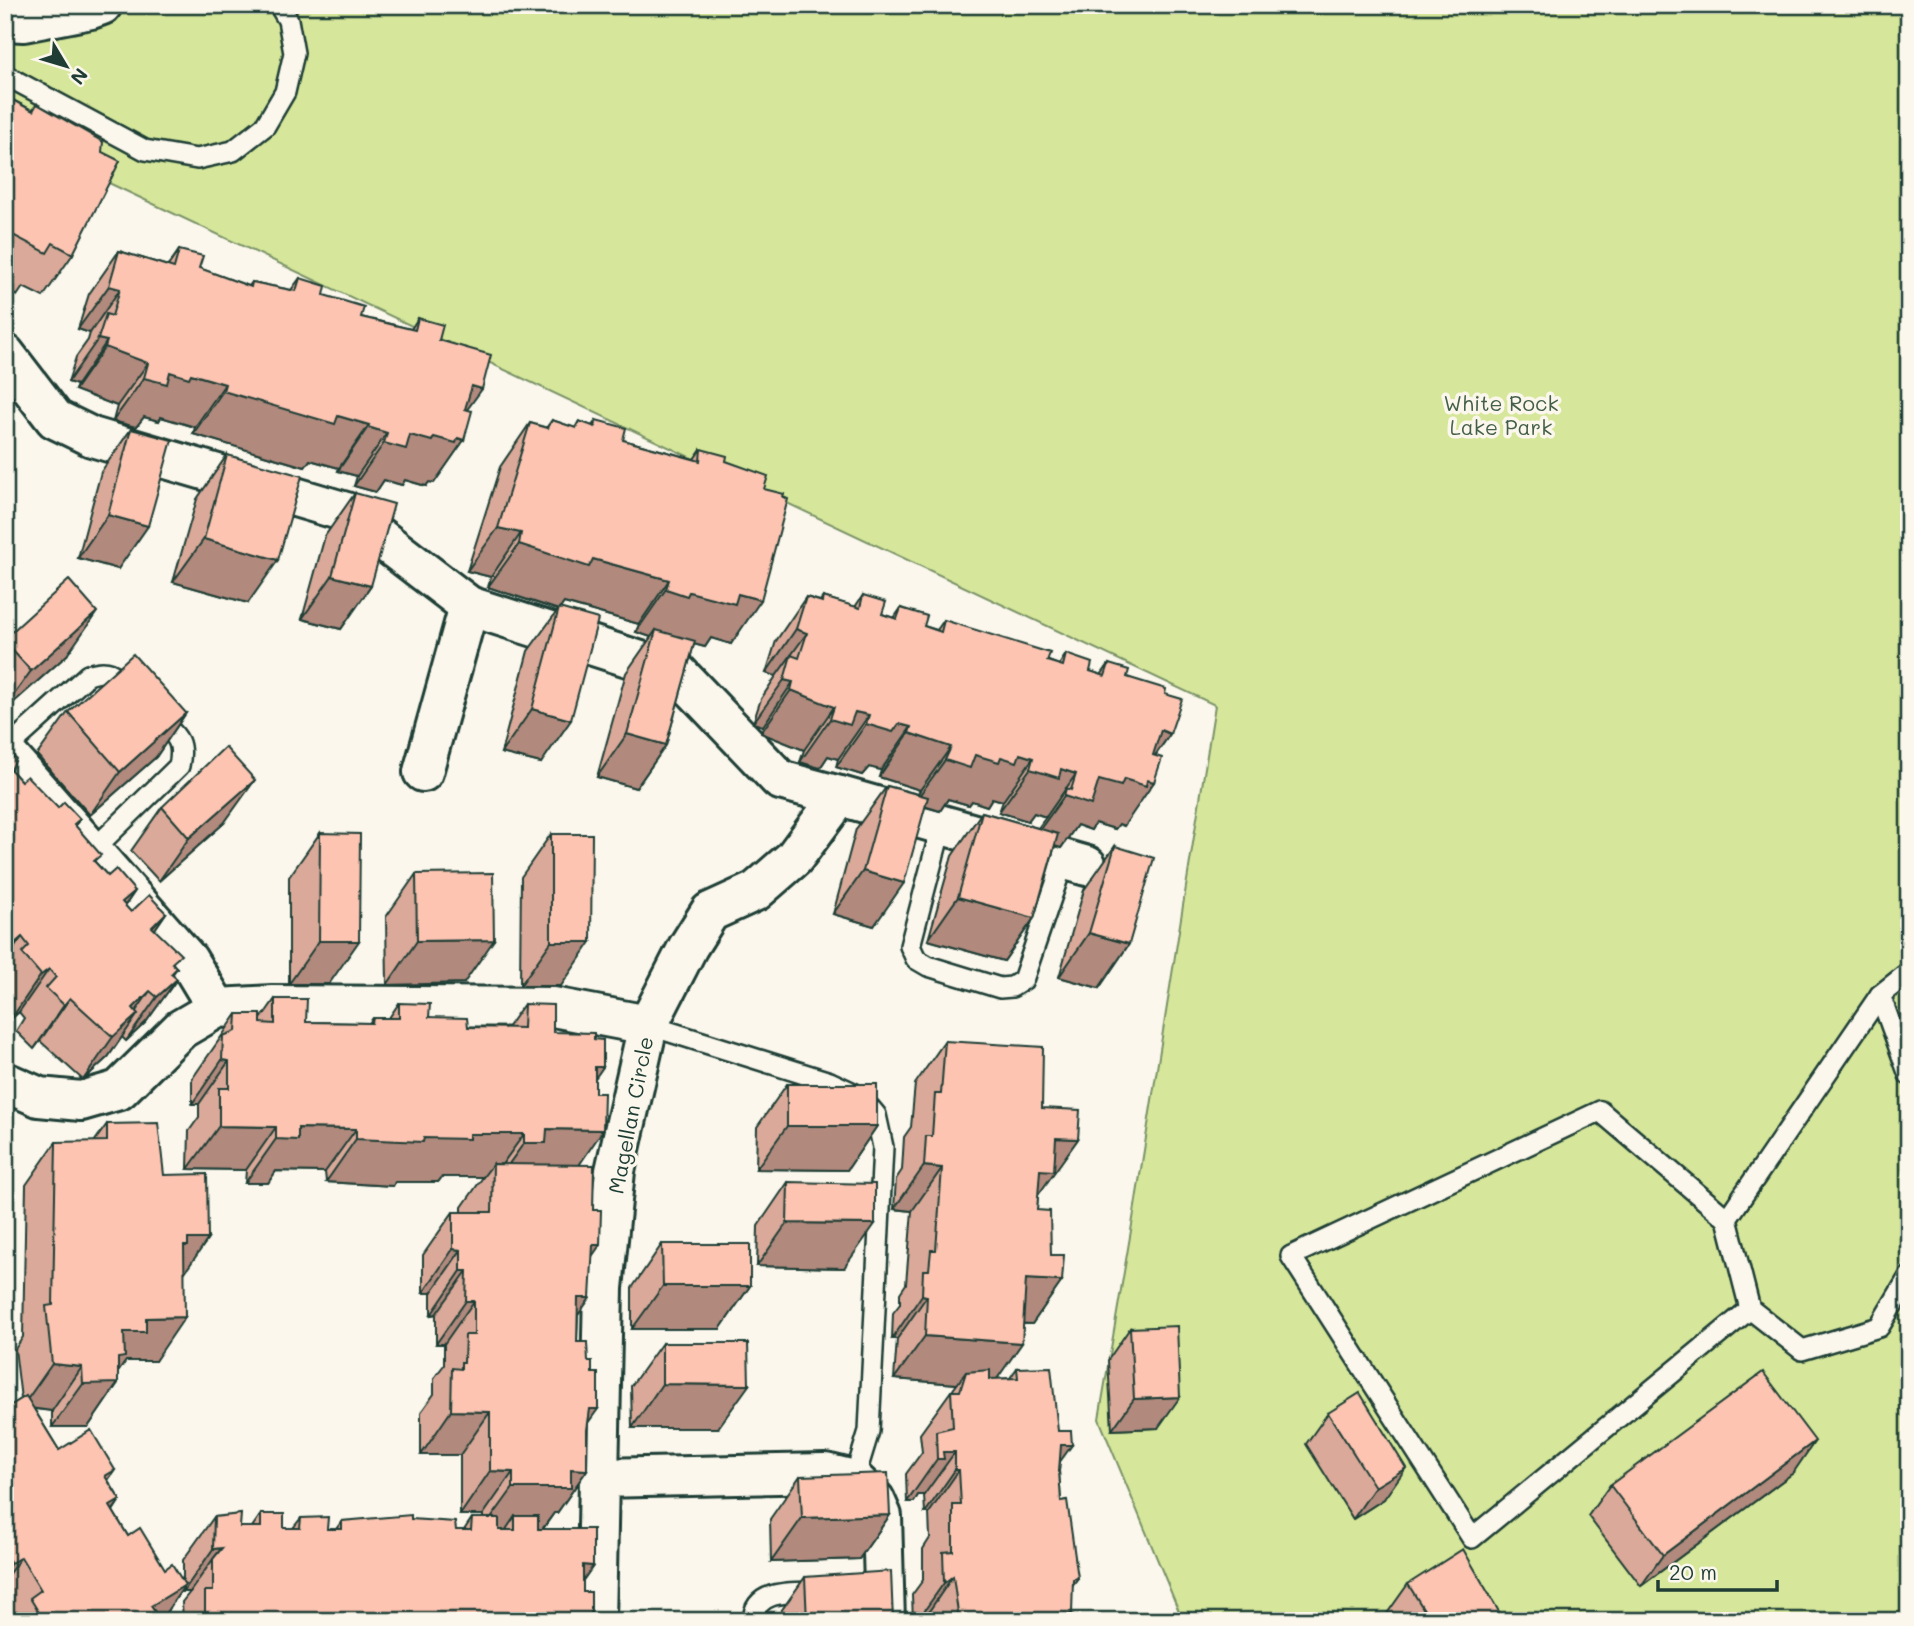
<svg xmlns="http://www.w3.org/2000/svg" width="1914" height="1626" font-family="Mali,sans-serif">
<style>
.green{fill:#d6e79b;stroke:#7a9268;stroke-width:2}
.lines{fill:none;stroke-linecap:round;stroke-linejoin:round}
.service-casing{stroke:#1f3d34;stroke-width:24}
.minor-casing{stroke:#1f3d34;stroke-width:44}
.service{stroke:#fbf7ec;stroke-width:19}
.minor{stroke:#fbf7ec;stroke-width:38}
.wall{fill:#daa999;stroke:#1f3d34;stroke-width:2}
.shaded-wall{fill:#b1897d;stroke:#1f3d34;stroke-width:2}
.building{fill:#fdc4b2;stroke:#1f3d34;stroke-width:2}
.labels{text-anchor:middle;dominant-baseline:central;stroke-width:7;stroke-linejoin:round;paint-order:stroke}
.park-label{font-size:21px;fill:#445f49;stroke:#fbf7ec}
.street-label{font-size:21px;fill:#1f3d34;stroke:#fbf7ec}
</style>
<rect width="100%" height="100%" fill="#fbf7ec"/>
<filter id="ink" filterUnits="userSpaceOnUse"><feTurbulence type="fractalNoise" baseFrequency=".0143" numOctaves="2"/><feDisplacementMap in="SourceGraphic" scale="14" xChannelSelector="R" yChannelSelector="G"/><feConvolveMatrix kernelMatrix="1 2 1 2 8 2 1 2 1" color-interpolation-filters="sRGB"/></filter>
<g filter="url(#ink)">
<path class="green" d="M5,5H1909V1621H1183L1099,1419L1134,1213L1215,705L5,134Z"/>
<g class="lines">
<defs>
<g id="service">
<path d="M5,75L145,150L197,159L233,151L265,126L285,92L294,53L288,20L279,5"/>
<path d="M5,750L88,675C110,667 115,675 130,690"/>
<path d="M942,824L910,946L916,959L928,966L1000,988L1012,987L1023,980L1064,860"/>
<path d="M92,851L179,766C185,738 174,735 156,716"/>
<path d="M1909,972L1880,995L1727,1219L1750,1309L1802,1350L1879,1327L1909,1277"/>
<path d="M1880,995L1909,1075"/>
<path d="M648,1025L830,1082L860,1096L876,1115L883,1147L869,1431L854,1480"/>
<path d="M1727,1219L1600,1111L1291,1256L1472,1538L1750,1309"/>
<path d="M753,1621C754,1587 796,1593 820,1592"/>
</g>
<g id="minor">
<path d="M5,21L24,22L91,9L102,5"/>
<path d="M5,354L55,419L92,437L346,512L469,606L678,673L780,780L840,796"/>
<path d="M5,752L188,960L217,1008"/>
<path d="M423,772L469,606"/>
<path d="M648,1025L688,947L710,912L756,891L794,858L840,796L1087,866"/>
<path d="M5,1082L39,1097L81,1101L119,1090L181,1029L217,1008L272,1005L553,1007L648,1025L615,1171L603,1288L596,1621"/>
<path d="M599,1478L825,1473L854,1480L875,1500L882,1516L885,1621"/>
</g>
</defs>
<use href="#service" class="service-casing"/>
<use href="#minor" class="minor-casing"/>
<use href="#service" class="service"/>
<use href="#minor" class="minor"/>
</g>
<g class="wall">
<path d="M5,96L32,110L37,104L73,254L43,297L23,287L17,296L5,290Z"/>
<path d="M179,250L199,268L249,286L252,282L291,290L300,278L324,295L361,317L411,329L418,318L439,340L467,409L464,440L434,483L429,482L426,486L405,480L402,485L384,480L376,492L354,486L357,476L338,471L339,468L310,460L305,467L193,434L195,427L161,417L159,421L144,417L136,427L113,421L117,406L75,390L77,385L68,382L76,357L88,340L90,333L78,329L89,294L119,251L168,266Z"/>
<path d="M552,420L575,428L579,421L592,426L596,420L623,440L694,459L701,449L726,461L764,489L731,644L711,638L705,647L694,644L666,745L636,788L597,777L626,673L651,637L636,632L639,624L564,603L560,608L541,763L501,753L528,651L558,610L488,587L491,577L467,571L500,467L530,423L546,428Z"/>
<path d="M131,429L118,569L78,558L101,472Z"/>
<path d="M227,455L248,603L173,582L197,499Z"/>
<path d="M355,493L371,586L341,629L302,619L325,536Z"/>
<path d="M863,595L882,614L894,618L901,608L924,626L937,630L944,620L1059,665L1066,654L1090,671L1101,675L1109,664L1127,677L1165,694L1170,734L1155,756L1124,826L1119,824L1115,829L1095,823L1091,830L1077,825L1061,848L1055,846L1034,918L1004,961L928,940L952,856L982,812L1038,828L1046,817L1034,813L1028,821L999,812L1003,801L992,798L987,806L972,801L969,805L948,799L940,811L925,807L874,926L833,914L856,829L887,786L918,794L920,790L879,777L881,770L869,767L862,775L836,767L838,759L828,756L820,768L800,762L804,750L761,733L763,726L753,723L761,699L776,676L766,673L776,641L806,597L820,601L823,597L855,607Z"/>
<path d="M5,642L67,655L5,710Z"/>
<path d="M68,712L186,713L156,757L90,815L37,755Z"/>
<path d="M5,747L11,770L21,781L58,808L80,819L75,826L95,862L108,876L135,891L125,906L131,912L166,913L155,929L174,965L177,968L172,975L177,979L146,1022L126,1041L122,1037L108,1057L83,1080L40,1041L34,1049L16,1031L24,1018L19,1012L11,1019L5,1012Z"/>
<path d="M162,807L224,823L159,881L131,851Z"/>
<path d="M320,833L329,984H289V877Z"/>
<path d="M551,834L561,986H520L521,877Z"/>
<path d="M1115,846L1129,944L1099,988L1059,977L1084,890Z"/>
<path d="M416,874L464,983L387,985L386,917Z"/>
<path d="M275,999L306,1022L369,1023L373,1018H389L399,1003L429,1017L468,1027L507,1028L524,1004L553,1032L595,1079L579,1165L592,1257L578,1315L577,1342L588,1422L587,1470L557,1513H554L543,1529L593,1566L583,1580V1592L591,1618L589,1621H183L182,1602L190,1592H183V1588L161,1621H5V1409L21,1399L15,1349L23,1337L26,1185L56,1142H94L107,1124L164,1175L208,1239L184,1272L155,1361H126L118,1372V1383L88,1427H52V1411L34,1409L59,1450L115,1470L108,1480L120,1500L113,1511L128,1536L165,1569L183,1583V1560L214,1517L240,1527H252L261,1514L284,1528H293L301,1518L327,1529H336L342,1521L411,1519L456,1530H464L472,1518H483V1515H460V1455H421V1412L434,1394V1378L444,1365V1344H436V1314L431,1315V1293H423V1255L453,1212H462V1207L483,1177H442L438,1182H395L393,1186L326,1182L325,1172L276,1171L268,1183H245L246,1170L188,1169L189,1131L199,1117V1104H192V1079L237,1014L261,1019Z"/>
<path d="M945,1041L1042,1108L1078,1139L1038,1194L1037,1210L1051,1255L1062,1281L1032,1324H1023L997,1379L1010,1378L1017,1368L1060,1462L1059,1471L1061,1501L1078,1578L1072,1586L1067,1621H923V1620L921,1621H913L912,1595L923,1580V1549L930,1538L929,1513H925L924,1495H918L914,1502H907L906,1474L922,1452L920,1434L951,1391H952L957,1384L894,1379L897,1339H892L893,1313L900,1304V1293L906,1284L912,1211L894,1209L896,1179L902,1170L904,1137L911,1127L915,1084Z"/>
<path d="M787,1084L877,1126L847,1170L756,1169L757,1127Z"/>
<path d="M788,1182L844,1268L757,1266L758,1226Z"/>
<path d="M662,1244L750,1286L720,1329H632V1288Z"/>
<path d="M1130,1328L1158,1428L1112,1430L1108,1360Z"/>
<path d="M662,1343L718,1428H632L631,1386Z"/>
<path d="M1328,1413L1384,1499L1353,1519L1306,1444Z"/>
<path d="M1793,1473L1641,1586L1588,1516L1610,1485Z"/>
<path d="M800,1476L890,1515L859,1559L771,1562L770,1519Z"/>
<path d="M805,1577L893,1621H774Z"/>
<path d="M1408,1584L1499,1621H1390L1386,1615Z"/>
</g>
<g class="shaded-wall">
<path d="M109,286L120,289L90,333L78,329Z"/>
<path d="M98,339L107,341L77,385L68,382Z"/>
<path d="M105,347L148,363L117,406L75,390Z"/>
<path d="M170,372L191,374L225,384L195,427L161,417L159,421L144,417L136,427L113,421L144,378Z"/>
<path d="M472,386L482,389L451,432Z"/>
<path d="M223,391L338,416L369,425L339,468L310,460L305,467L193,434Z"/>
<path d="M368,427L387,433L357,476L338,471Z"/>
<path d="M410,435L458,438L464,440L434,483L429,482L426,486L405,480L402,485L384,480L376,492L354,486L384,443Z"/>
<path d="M108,515L148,526L118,569L78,558Z"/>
<path d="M498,528L521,533L491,577L467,571Z"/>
<path d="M204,539L278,560L248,603L173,582Z"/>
<path d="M519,544L593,559L669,580L639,624L564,603L559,610L488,587Z"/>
<path d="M332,576L371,586L341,629L302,619Z"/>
<path d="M666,589L689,592L738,594L761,600L731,644L711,638L705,647L659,635L656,630L651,637L636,632Z"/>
<path d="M97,612L67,655L5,710V707L31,671Z"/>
<path d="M796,629L807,633L776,676L766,673Z"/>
<path d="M784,680L793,682L763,726L753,723Z"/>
<path d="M791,690L834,707L804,750L761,733Z"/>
<path d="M532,709L571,720L541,763L501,753Z"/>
<path d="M855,712L869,715L838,759L828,756L820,768L800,762L830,719Z"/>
<path d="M186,713L156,757L90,815L120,772Z"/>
<path d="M866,724H899L911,727L881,770L869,767L862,775L836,767Z"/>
<path d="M1161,730L1170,734L1140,777Z"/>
<path d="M909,733L951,747L920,790L879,777Z"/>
<path d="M627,734L666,745L636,788L597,777Z"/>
<path d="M1020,754L1033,758L1003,801L992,798L987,806L972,801L969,805L948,799L940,811L914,803L945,760L975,755L1001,757Z"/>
<path d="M1030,769H1061L1076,774L1046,817L1034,813L1028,821L999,812Z"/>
<path d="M1124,779L1147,780L1154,782L1124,826L1119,824L1115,829L1095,823L1091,830L1077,825L1061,848L1033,839L1064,796L1099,780Z"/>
<path d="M255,780L224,823L159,881L189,838Z"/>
<path d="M863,871L904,883L874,926L833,914Z"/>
<path d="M135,891L105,934L122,902Z"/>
<path d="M958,897L1034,918L1004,961L928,940Z"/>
<path d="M166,913L136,957L152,927Z"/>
<path d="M1089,933L1129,944L1099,988L1059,977Z"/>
<path d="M22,937L5,961V957L13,945Z"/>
<path d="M494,940L464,983L387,985L417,941Z"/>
<path d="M319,941H359L329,984H289Z"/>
<path d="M551,942H591L561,986H520Z"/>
<path d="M49,969L19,1012L11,1019L41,975Z"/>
<path d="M177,979L146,1022L126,1041L157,997Z"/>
<path d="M150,991L127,1024L138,1014L108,1057L83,1080L133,1008Z"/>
<path d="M70,998L40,1041L34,1049L64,1005Z"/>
<path d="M222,1060L229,1061L199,1104H192Z"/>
<path d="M595,1067H603L573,1110Z"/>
<path d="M219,1126L276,1127L246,1170L188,1169Z"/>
<path d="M787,1126H877L847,1170L756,1169Z"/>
<path d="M298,1128L356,1129L325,1172L276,1171L268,1183H245L276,1139Z"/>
<path d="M547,1129L603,1130L573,1174L493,1186L524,1143Z"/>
<path d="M469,1134H524L493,1177V1164L483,1177H442L438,1182H395L393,1186L326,1182L356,1139L424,1138Z"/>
<path d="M1056,1138L1078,1139L1024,1215L1010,1214Z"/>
<path d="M924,1166L942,1168L912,1211L894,1209Z"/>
<path d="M787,1223L875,1224L844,1268L757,1266Z"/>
<path d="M188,1239H208L178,1282L163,1283Z"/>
<path d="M593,1245H600L570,1288Z"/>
<path d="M453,1249L461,1250L431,1293H423Z"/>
<path d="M461,1271H467L436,1314L431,1315Z"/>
<path d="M1026,1279L1062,1281L1032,1324L996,1322Z"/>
<path d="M663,1286H750L720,1329H632Z"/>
<path d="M922,1295L927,1296L897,1339H892Z"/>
<path d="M578,1298H590L560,1341Z"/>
<path d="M466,1301H474L444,1344H436Z"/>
<path d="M185,1317L155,1361H126L116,1375L118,1383L88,1427H52L83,1384L124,1332L146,1318Z"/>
<path d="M925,1336L1022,1343L992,1386L966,1372L957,1384L894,1379Z"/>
<path d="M52,1364L82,1367L52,1411L22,1407Z"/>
<path d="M662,1384L749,1385L718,1428H632Z"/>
<path d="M1180,1397L1158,1428L1112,1430L1134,1399Z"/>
<path d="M590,1409H598L567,1452Z"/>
<path d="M451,1411L490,1412L460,1455H421Z"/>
<path d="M1815,1441L1793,1473L1641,1586L1663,1555Z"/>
<path d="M1061,1445H1072L1041,1488Z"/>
<path d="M943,1452H955L924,1495H918L914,1502H907L937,1459Z"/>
<path d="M1406,1468L1384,1499L1353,1519L1375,1487Z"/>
<path d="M571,1469L587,1470L557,1513H554L540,1532L515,1516L505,1531H482L513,1488Z"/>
<path d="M115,1470L85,1513L105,1476Z"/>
<path d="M955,1470H959L929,1513H925Z"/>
<path d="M490,1471L513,1472L483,1515H460Z"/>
<path d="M120,1500L90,1543L110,1506Z"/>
<path d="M890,1515L859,1559L771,1562L802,1518Z"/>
<path d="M222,1548L213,1559L190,1592H183L213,1549Z"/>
<path d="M21,1557L5,1579V1571L11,1563Z"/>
<path d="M583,1565L593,1566L563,1609Z"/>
<path d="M953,1576L923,1620L917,1621L944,1583Z"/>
<path d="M185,1585L160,1621L151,1606Z"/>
<path d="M1064,1614H1072L1067,1621H1059Z"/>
<path d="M205,1616H214L211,1621H202Z"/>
</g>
<g class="building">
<path d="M5,96L33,111L37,104L103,142L102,152L120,161L73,254L53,243L47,253L5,231Z"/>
<path d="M179,250L203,256L199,268L251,287L252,282L296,291L300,278L326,286L324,295L364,307L361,317L415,330L418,318L443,325L439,340L491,355L482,389L472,386L465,409L472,411L464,440L458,438L456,443L434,437L432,441L410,435L406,449L384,443L387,433L368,427L369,425L338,416L335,424L223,391L225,384L191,374L189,378L170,372L167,384L144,378L148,363L105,347L107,341L98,339L106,314L112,316L120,289L109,286L119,251L174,268Z"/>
<path d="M552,420L576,428L579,421L595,427L596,420L626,428L623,440L700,461L701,449L727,456L726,461L768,476L764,489L784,494L783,497L788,499L761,600L738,594L735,604L689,592L687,596L666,589L669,580L593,559L589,567L519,544L521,533L498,528L530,423L548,428Z"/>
<path d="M131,429L172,440L148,526L108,515Z"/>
<path d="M227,455L302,476L278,560L204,539Z"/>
<path d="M355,493L394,504L371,586L332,576Z"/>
<path d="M69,580L97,612L31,671L5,642V638Z"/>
<path d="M863,595L886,602L882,614L897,619L901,608L927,616L924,626L941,632L944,620L1050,653L1047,661L1063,666L1066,654L1092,663L1090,671L1105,676L1109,664L1129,670L1127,677L1166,689L1165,694L1182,699L1170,734L1161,730L1153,755L1162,758L1154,782L1147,780L1146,786L1124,779L1121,786L1099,780L1091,805L1064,796L1066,788L1071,790L1076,774L1061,769L1059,778L1030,769L1033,758L1020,754L1017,762L1001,757L999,762L975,755L970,768L945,760L951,747L909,733L911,727L899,724L893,732L866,724L869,715L855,712L850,725L830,719L834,707L791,690L793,682L784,680L791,655L799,658L807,633L796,629L806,597L822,602L823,597L860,608Z"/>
<path d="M559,608L598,619L571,720L532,709Z"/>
<path d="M656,630L695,641L666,745L627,734Z"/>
<path d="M133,654L186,713L120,772L68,712Z"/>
<path d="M5,747L16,759L11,770L21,781L27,776L58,808L64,802L80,819L74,824L101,855L94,861L108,876L116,869L135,891L122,902L131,912L149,895L166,913L152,927L181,955L172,963L177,968L171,974L177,979L157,997L150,991L133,1008L138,1014L113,1037L70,998L64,1005L46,988L56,977L49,969L41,975L22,953L29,946L22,937L13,945L5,935Z"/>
<path d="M225,747L255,780L189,838L162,807Z"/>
<path d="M887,786L928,797L904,883L863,871Z"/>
<path d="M982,812L1058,834L1034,918L958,897Z"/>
<path d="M320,833L360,834L359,941H319Z"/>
<path d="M551,834H592L591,942H551Z"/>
<path d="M1115,846L1154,858L1129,944L1089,933Z"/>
<path d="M493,873L494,940L417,941L416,874Z"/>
<path d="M275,999H307L306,1022L372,1023L373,1018H399V1003L430,1004L429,1017L467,1018L468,1027L523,1028L524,1004L553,1005V1032L594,1033V1039L603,1040V1067H595V1093H604L603,1130L547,1129L546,1143H524V1134H469V1139L424,1138L423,1142L356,1139V1129L298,1128V1140L276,1139V1127L219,1126V1088H229V1061L222,1060L223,1036L236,1031L237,1014H261V1023L275,1024Z"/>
<path d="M945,1041L1043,1047L1042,1108L1080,1110L1078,1139L1056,1138L1054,1171L1040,1170L1037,1210L1050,1211L1051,1255H1064L1062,1281L1026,1279L1022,1343L925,1336L927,1296L922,1295L923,1270H929L931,1250H936L942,1168L924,1166L926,1136H932L935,1094H941Z"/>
<rect x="787" y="1084" width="90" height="42"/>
<path d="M158,1123L164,1175L207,1174L208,1239H188V1246H184L185,1317L146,1318V1332H124L125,1357L118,1358V1383L83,1384L82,1367L52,1364L46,1306L53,1305L56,1142L107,1141V1124Z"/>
<path d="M493,1164L594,1165L593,1210H601L600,1245H593L590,1298H578L577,1342H587L588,1361H592V1373H598V1409H590L587,1430V1470L571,1469V1488H513V1472L490,1471V1412L451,1411L452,1368L461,1369V1362H464L465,1335H474V1301H466L467,1271H461V1250L453,1249V1212H492Z"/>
<path d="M788,1182L875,1184V1224L787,1223Z"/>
<path d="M662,1244H750V1286H663Z"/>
<path d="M1177,1326L1180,1397L1134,1399L1130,1328Z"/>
<path d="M662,1343H748L749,1385L662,1384Z"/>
<path d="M1051,1367L1058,1431H1071L1072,1445H1061L1059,1471L1061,1501L1067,1500L1078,1578L1073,1579L1072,1614H1064V1621H965V1619L959,1620L953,1576L944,1583L943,1552L953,1551V1505H961L959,1470H955V1452H943L944,1459H937L936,1431L953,1427L951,1391H960L966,1372L990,1370V1379L1018,1378L1017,1368Z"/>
<path d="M1763,1372L1815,1441L1663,1555L1610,1485Z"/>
<path d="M1360,1393L1406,1468L1375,1487L1328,1413Z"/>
<path d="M26,1396L59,1450L91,1430L115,1470L105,1476L120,1500L110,1506L128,1536L140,1528L165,1569L172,1564L185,1585L151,1606L161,1621H44L30,1598L41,1590L21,1557L11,1563L5,1554V1409Z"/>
<path d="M888,1473L890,1515L802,1518L800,1476Z"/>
<path d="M241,1514L240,1527H261V1514H284V1528H300L301,1518L328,1517L327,1529H342V1521L411,1515V1519L455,1522L456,1530H471L472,1518H499V1530H515V1516H538V1529H593V1566L583,1565V1592H591V1618H583V1621H214V1616H205V1591H213V1559L222,1548L213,1549L214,1517Z"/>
<path d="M1463,1549L1502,1617L1496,1621H1431L1408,1584Z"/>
<path d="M891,1571L893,1621H807L805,1577Z"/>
</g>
</g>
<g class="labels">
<g class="park-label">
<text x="1501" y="402">White Rock<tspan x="1501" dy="24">Lake Park</tspan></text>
</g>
<g class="street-label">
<text transform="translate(630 1115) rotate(-79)">Magellan Circle</text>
</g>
</g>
<rect width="1914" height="1626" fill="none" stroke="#fbf7ec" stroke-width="28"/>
<rect x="14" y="14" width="1886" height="1598" fill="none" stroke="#1f3d34" stroke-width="2.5" filter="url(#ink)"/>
<g transform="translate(66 66) rotate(128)" stroke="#fbf7ec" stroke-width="5" paint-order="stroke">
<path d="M0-5L12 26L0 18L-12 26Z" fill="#1f3d34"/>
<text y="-10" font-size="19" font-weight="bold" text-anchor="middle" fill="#1f3d34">N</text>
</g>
<path d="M1658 1580v10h119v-10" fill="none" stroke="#1f3d34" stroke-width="3.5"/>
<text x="1669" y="1580" font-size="21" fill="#1f3d34" stroke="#fbf7ec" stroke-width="5" paint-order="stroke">20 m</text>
</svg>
